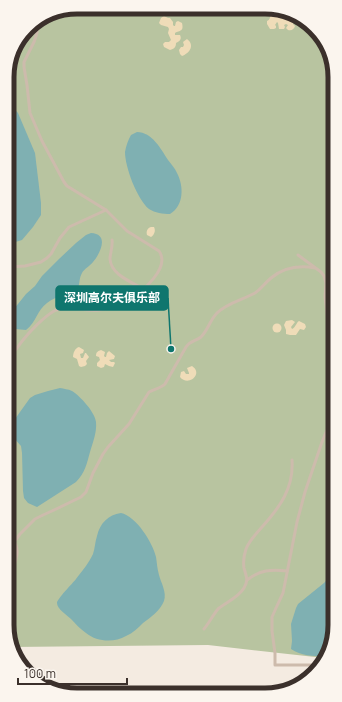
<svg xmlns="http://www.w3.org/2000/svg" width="342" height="702" font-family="Manrope,'Noto Sans SC',sans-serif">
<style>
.green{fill:#b8c4a0}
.sand{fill:#efdcb8}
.water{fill:#7fb0b2}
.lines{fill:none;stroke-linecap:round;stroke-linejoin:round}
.lane{stroke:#cdbbac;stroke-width:3}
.rim{fill:none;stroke:#3b302b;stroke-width:5}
.leader{fill:none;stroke:#0f766e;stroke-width:1.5}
.callout-dot{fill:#0f766e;stroke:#fbf5ee;stroke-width:1.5}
.callout{fill:#0f766e;stroke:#0f766e;stroke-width:1.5}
.callout-label{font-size:12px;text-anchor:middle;font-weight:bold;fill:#fff}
</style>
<rect width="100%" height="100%" fill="#f4ebe1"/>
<path class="green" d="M77,7L279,8L311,24L331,55L335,630L324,658L208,645L11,647L8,68L31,24Z"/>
<g class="sand">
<path d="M275,13H278L282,17L284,15L287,13L297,21L296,24L293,23V24L295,26C294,29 292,31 288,30L286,28L288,25L286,24L284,25L285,27L284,29H279L278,23L277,22L275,25L276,26V28L274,29H270L267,24V21C270,20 270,17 271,14Z"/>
<path d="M164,16L168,18H170L173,22V25L174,26H175L176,22L178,21L182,23C184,32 180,30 175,33V35H180C182,39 180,41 176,43C176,47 174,49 170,50L164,47L163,44L165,42H169L171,40L168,33L169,29L168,27L161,25L159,23L161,18Z"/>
<path d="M187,39C195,45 190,53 182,56L180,54L179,50L181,47H183L184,45L183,42Z"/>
<path d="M151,227H154C156,231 154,235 151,237L147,235C146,232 147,228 151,227Z"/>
<path d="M292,320L295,322L291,327L292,329C296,327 296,323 299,321L305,324L306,327L304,330L300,329L296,335H290L286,334V330L284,325L286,321Z"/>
<circle cx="277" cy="328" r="4.5"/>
<path d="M79,347L84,350L83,353L80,354L81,358H83L85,353H86L89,357L86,361L87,364L85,366L81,367L79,366L77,359L73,357C73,353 75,348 79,347Z"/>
<path d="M101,350L105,352L104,356L105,357H106L107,353L109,351L115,356L114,359L109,360L111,362H114L115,363L113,367L109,366L105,364L104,367L101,368L97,366V363L100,360L99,357L96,356C96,352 98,351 101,350Z"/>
<path d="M192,366C204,374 188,387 180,377L181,372L184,371L186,374H189V373L187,368Z"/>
</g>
<g class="water">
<path d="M8,104H10L18,113L35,153L41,203V215L33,227L22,240L9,244Z"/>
<path d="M137,132C152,132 161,149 168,160C171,164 175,168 177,173C184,186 184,206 170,214C163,214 155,213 149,209C137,199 125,167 125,152C126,146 128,140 131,135Z"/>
<path d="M91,233C110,234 100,254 93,262C90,266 84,269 82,273C79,278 80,283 78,288C69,296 56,295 47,303C37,310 36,323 26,330L15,329L9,326V314L18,304L26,294L35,286L42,276L59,259L76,243L86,235Z"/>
<path d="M60,388C64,389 68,389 72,391C80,396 95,412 96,422C97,432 93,442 90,452C87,463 85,473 76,482L37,507L28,503L24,498L23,491L22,453L21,446L13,437L12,425L15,419L30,398L35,395L48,391Z"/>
<path d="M121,513C136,516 153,543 156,557C157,563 157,568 159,575C161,583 167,592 164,601C160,611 151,617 143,623C138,628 133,633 126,636C114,643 97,642 86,633C80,629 76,624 71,619C67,615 57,609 57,603C57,599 73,583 76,579C82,571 89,563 93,554C95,548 95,542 97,536C100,523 108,515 121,513Z"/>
<path d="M334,572L335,630L325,656C313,656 301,656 291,649L292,641L291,624L296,608L298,604L324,583Z"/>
</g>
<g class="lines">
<g class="lane">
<path d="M112,240C113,247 110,253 110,259C111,275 132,282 143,289"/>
<path d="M298,255L321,272L324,276L326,283L325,297L328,321L329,330L330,336L333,339"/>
<path d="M9,267L25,266L41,262L47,258L51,254L60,238L69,227L106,210"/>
<path d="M9,356C15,352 18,346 23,340C30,331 44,317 54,311C69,304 84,312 99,310C109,309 120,305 128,300C142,292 171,268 159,251L127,231L106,210L67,186L64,182L42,141L30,113L27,85L24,67V62L34,42L37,33V22"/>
<path d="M10,537C22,547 17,561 10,573"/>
<path d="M14,542L20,534L35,519L43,515L52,511L81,497L86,492L93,473L103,454L108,447L129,424L149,392C155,389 161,388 165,384L186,347C190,341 196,341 201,337C208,330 210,320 217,313C227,303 242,300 255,293C261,289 265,283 271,278C283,268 299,265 315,268"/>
<path d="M247,580C260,570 271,569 287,571"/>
<path d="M204,629C209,623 213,615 218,609C226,602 238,598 244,588C249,580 246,576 244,568C243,562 244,555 246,549C249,541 256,534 262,527C280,507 294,488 292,460"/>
<path d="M321,665H275V653L272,631V617L276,608L283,593L297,522L305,492L322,442L334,413"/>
</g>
</g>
<path d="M0 0H342V702H0ZM77 14H265A63 63 0 0 1 328 77V625A63 63 0 0 1 265 688H77A63 63 0 0 1 14 625V77A63 63 0 0 1 77 14Z" fill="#fbf5ee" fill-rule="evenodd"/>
<path class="rim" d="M77 14H265A63 63 0 0 1 328 77V625A63 63 0 0 1 265 688H77A63 63 0 0 1 14 625V77A63 63 0 0 1 77 14Z"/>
<path class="leader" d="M171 349L168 298"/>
<circle class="callout-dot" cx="171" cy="349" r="4"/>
<rect class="callout" x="56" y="286" width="112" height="24" rx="4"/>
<g class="callout-label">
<text x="112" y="302">深圳高尔夫俱乐部</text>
</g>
<path d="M18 678v6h109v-6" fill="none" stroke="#3b302b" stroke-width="2"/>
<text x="24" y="678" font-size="12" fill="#3b302b" stroke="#fbf5ee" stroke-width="3" paint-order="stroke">100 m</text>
</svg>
